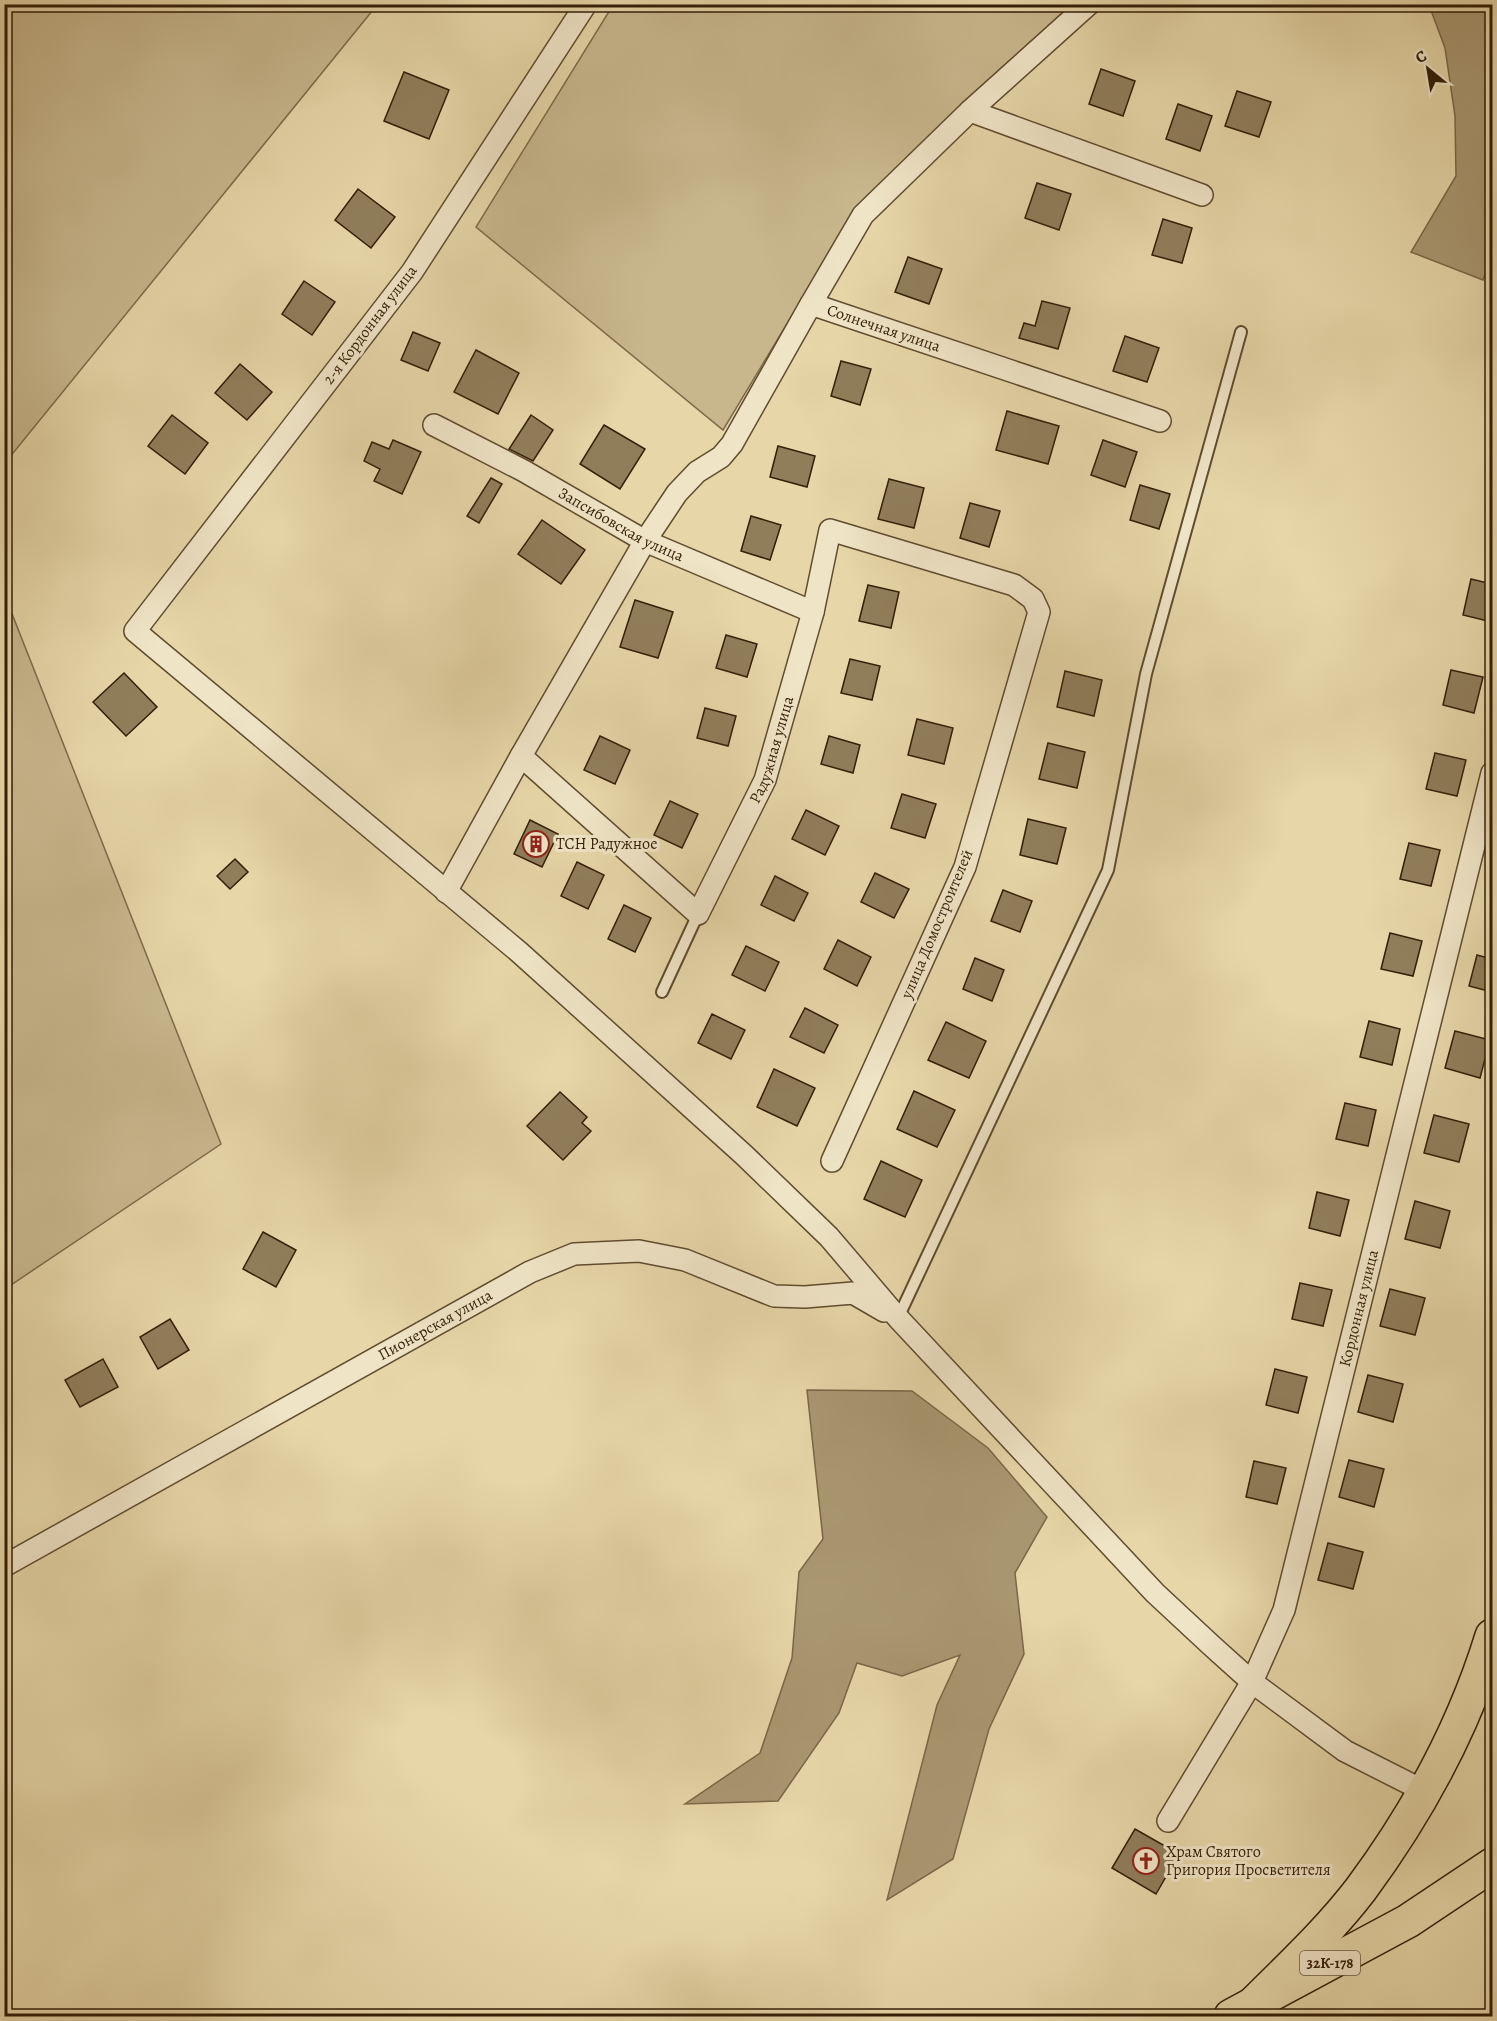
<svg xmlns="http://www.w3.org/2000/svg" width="1497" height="2021" font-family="Alegreya,serif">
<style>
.green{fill:#c8b78d;stroke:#7e6a4a;stroke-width:1.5}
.water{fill:#a99771;stroke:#7a6747;stroke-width:1.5}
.building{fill:#907e5b;stroke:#331e07;stroke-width:1.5}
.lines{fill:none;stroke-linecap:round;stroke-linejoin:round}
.lane-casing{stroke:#604c2f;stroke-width:14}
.street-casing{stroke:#604c2f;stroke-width:24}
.primary-casing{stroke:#331e07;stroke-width:36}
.lane{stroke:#efe4c6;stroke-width:10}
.street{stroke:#efe4c6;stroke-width:21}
.primary{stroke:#e6d6a8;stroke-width:33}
.labels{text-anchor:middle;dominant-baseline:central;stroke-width:6;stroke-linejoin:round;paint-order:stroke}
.shield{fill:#efe4c6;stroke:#6b5940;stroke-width:1.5}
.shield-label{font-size:15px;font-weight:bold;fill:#331e07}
.street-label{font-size:16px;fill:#331e07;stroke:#efe4c6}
.poi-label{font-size:16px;fill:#331e07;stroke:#efe4c6;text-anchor:start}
</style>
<rect width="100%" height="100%" fill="#e6d6a8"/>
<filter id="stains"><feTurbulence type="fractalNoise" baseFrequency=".00333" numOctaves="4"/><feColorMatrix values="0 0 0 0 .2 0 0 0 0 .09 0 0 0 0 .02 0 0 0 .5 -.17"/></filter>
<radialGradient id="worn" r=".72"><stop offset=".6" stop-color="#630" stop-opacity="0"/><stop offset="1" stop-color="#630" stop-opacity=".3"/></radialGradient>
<g class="green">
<path d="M5,4L377,5L5,463L4,5Z"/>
<path d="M613,5H1071L997,72L856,209L723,430L476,227Z"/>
<path d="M5,596L221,1144L5,1289H4Z"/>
</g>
<g class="water">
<path d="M1429,5H1492V258L1483,280L1411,252L1456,176L1455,116L1445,48Z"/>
<path d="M807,1390L912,1391L988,1448L1047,1517L1015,1573L1024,1654L989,1729L953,1859L887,1900L937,1705L960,1655L902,1676L857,1663L839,1713L778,1801L685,1804L760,1753L792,1658L799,1572L823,1539Z"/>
</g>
<g class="building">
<path d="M1101,69L1135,81L1123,116L1089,104Z"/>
<path d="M404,72L449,90L429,139L384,121Z"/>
<path d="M1237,91L1271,102L1259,137L1225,126Z"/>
<path d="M1178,104L1212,116L1200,151L1166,139Z"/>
<path d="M1037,183L1071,194L1059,230L1025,218Z"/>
<path d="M358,189L395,217L371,248L335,220Z"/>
<path d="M1163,219L1192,228L1182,263L1152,255Z"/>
<path d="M908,257L942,269L929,304L895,292Z"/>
<path d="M304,281L335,302L312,335L282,314Z"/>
<path d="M1042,301L1070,308L1058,349L1019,338L1024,323L1035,326Z"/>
<path d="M413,332L440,343L428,371L401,360Z"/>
<path d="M1125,336L1159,348L1147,382L1113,371Z"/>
<path d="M476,350L519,373L498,414L454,392Z"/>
<path d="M841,361L871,369L860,405L831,396Z"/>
<path d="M240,364L272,392L247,420L215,393Z"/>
<path d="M1007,411L1059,426L1048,464L996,450Z"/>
<path d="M172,415L208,443L185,474L148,446Z"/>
<path d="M531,415L553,430L533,461L509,449Z"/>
<path d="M604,425L645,449L620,489L580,464Z"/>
<path d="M393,440L421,452L402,494L374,481L380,469L364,461L372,442L389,449Z"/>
<path d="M1103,440L1137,452L1125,487L1091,475Z"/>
<path d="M778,446L815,456L807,487L770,477Z"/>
<path d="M491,478L502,484L479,523L467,516Z"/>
<path d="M889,479L924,488L914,528L878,519Z"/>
<path d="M1140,485L1170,494L1159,529L1130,520Z"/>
<path d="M970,503L1000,511L989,547L960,538Z"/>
<path d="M751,516L781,525L770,560L741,551Z"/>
<path d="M542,520L585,550L561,584L518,554Z"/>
<path d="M1471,579L1492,584V622L1463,615Z"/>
<path d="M868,585L899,592L891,628L859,621Z"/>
<path d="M635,600L673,612L658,658L620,647Z"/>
<path d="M726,635L757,644L747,677L716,668Z"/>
<path d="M850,659L880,666L872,700L841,693Z"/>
<path d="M1451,670L1483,677L1474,713L1443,705Z"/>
<path d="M1065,671L1102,680L1094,716L1057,707Z"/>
<path d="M124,673L157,707L126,736L93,702Z"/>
<path d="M705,708L736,716L728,746L697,738Z"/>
<path d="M917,719L953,728L944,764L908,755Z"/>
<path d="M600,736L630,750L615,784L584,770Z"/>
<path d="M829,736L860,745L853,773L821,764Z"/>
<path d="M1048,743L1085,752L1077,788L1039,779Z"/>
<path d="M1435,753L1466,760L1457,796L1426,789Z"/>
<path d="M902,794L936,804L925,838L891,828Z"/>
<path d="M670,801L698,814L682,848L654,835Z"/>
<path d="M806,810L839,826L825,855L792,839Z"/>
<path d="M1028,819L1066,828L1057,864L1020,855Z"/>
<path d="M530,820L558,834L542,867L514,854Z"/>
<path d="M1409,843L1440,850L1431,886L1400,879Z"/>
<path d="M235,859L248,872L230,889L217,876Z"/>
<path d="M577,862L604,875L588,909L561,896Z"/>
<path d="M875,873L909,889L894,918L861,902Z"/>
<path d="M775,876L808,893L794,921L761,905Z"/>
<path d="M1003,890L1032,901L1020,932L991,921Z"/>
<path d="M624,905L651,918L635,952L608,939Z"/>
<path d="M1390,933L1422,941L1413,976L1381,969Z"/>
<path d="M838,940L871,957L857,986L824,969Z"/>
<path d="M746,946L779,962L765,991L732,975Z"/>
<path d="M1477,955L1492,959V992L1469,986Z"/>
<path d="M975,958L1004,970L992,1001L963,989Z"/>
<path d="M805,1008L838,1025L824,1053L790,1037Z"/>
<path d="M712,1014L745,1030L731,1059L698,1043Z"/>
<path d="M1369,1021L1400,1029L1392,1065L1360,1057Z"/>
<path d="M946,1022L986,1041L969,1078L928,1060Z"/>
<path d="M1455,1031L1490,1040L1480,1078L1445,1068Z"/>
<path d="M774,1069L815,1088L797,1126L757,1107Z"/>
<path d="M914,1091L955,1110L937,1147L897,1129Z"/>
<path d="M560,1092L587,1117L582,1123L591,1131L563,1160L527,1126Z"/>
<path d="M1345,1103L1376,1110L1368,1146L1336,1139Z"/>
<path d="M1434,1115L1469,1124L1459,1162L1424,1153Z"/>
<path d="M881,1161L922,1180L905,1217L864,1199Z"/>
<path d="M1317,1192L1349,1200L1340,1236L1309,1228Z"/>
<path d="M1415,1201L1450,1211L1440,1248L1405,1239Z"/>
<path d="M263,1232L296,1250L276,1287L243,1269Z"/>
<path d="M1300,1283L1332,1290L1323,1326L1292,1319Z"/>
<path d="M1390,1289L1425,1298L1415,1335L1380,1326Z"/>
<path d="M170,1319L189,1350L158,1369L140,1337Z"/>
<path d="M103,1359L118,1387L80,1407L65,1380Z"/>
<path d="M1275,1369L1307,1377L1298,1413L1266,1405Z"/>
<path d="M1368,1375L1403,1384L1393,1422L1358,1412Z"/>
<path d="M1349,1460L1384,1469L1374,1507L1339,1497Z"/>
<path d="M1254,1461L1286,1468L1277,1504L1246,1497Z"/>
<path d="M1328,1543L1363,1552L1353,1589L1318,1580Z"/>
<path d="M1135,1829L1179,1854L1156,1894L1112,1868Z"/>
</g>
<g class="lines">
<defs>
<g id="lane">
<path d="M662,992L698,914"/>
<path d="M898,1318L1108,870L1146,674L1241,332"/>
</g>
<g id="street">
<path d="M586,4L412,272L135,631L519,952L744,1155L829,1237L898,1318L1155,1593L1212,1646L1252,1682L1345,1751L1426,1792"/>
<path id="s1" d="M1089,4L970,111L863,215L811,304L1160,421"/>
<path d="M970,111L1202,195"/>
<path id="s2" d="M434,425L524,471L645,541L813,612"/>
<path id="s3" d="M521,756L698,914L765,780L813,612L830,530L1014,585L1033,599L1039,612L965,867L832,1161"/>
<path d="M446,892L521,756L645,541L677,493L697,472L721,457L732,444L811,304"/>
<path id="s4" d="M4,1566L530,1272L574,1254L639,1251L685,1260L774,1296L805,1297L853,1293L884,1311"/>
<path id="s5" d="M1168,1821L1252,1682L1284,1610L1492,773"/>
</g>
<g id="primary">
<path d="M1252,2005C1289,1968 1329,1931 1361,1889C1418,1812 1464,1727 1492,1636"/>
<path d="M1231,2016L1408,1921L1492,1865"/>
</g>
</defs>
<use href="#lane" class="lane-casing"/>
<use href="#street" class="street-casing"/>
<use href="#primary" class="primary-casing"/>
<use href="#lane" class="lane"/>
<use href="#street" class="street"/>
<use href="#primary" class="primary"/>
</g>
<defs>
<symbol id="building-ring" viewBox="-11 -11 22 22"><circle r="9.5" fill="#efe4c6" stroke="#8f2418" stroke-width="1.5"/><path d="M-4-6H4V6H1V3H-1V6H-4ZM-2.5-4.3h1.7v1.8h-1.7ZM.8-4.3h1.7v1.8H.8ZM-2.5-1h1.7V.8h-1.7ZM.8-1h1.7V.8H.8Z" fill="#8f2418"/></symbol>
<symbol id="church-ring" viewBox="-11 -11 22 22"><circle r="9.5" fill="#efe4c6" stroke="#8f2418" stroke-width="1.5"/><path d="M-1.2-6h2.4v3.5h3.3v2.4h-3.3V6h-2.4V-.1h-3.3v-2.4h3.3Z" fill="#8f2418"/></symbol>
</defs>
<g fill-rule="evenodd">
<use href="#building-ring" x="521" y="829" width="30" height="30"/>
<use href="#church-ring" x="1131" y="1846" width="30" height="30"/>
</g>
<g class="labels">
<rect class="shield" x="1300" y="1951" width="60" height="24" rx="4.5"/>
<g class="shield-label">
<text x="1330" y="1963">32К-178</text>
</g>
<g class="street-label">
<text transform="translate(370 325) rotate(-53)">2-я Кордонная улица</text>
<text stroke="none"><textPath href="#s1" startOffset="489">Солнечная улица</textPath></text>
<text stroke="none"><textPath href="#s2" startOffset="212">Запсибовская улица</textPath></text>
<text stroke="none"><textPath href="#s3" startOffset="418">Радужная улица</textPath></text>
<text transform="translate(937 924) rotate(-67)">улица Домостроителей</text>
<text stroke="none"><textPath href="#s5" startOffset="552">Кордонная улица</textPath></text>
<text stroke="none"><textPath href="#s4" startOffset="494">Пионерская улица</textPath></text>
</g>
<g class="poi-label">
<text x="556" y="844">ТСН Радужное</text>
<text x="1166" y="1852">Храм Святого<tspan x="1166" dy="18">Григория Просветителя</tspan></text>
</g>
</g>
<rect width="1497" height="2021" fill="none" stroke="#e6d6a8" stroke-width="24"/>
<rect x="6" y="6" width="1485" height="2009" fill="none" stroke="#331e07" stroke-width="3"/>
<rect x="12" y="12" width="1473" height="1997" fill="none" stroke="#331e07" stroke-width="1.5"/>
<g transform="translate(1428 69) rotate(330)" stroke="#efe4c6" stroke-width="4.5" paint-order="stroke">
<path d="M0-4.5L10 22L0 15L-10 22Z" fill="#331e07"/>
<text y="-9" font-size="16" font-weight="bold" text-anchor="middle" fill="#331e07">С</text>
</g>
<rect width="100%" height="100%" filter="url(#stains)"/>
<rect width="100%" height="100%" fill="url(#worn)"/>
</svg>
